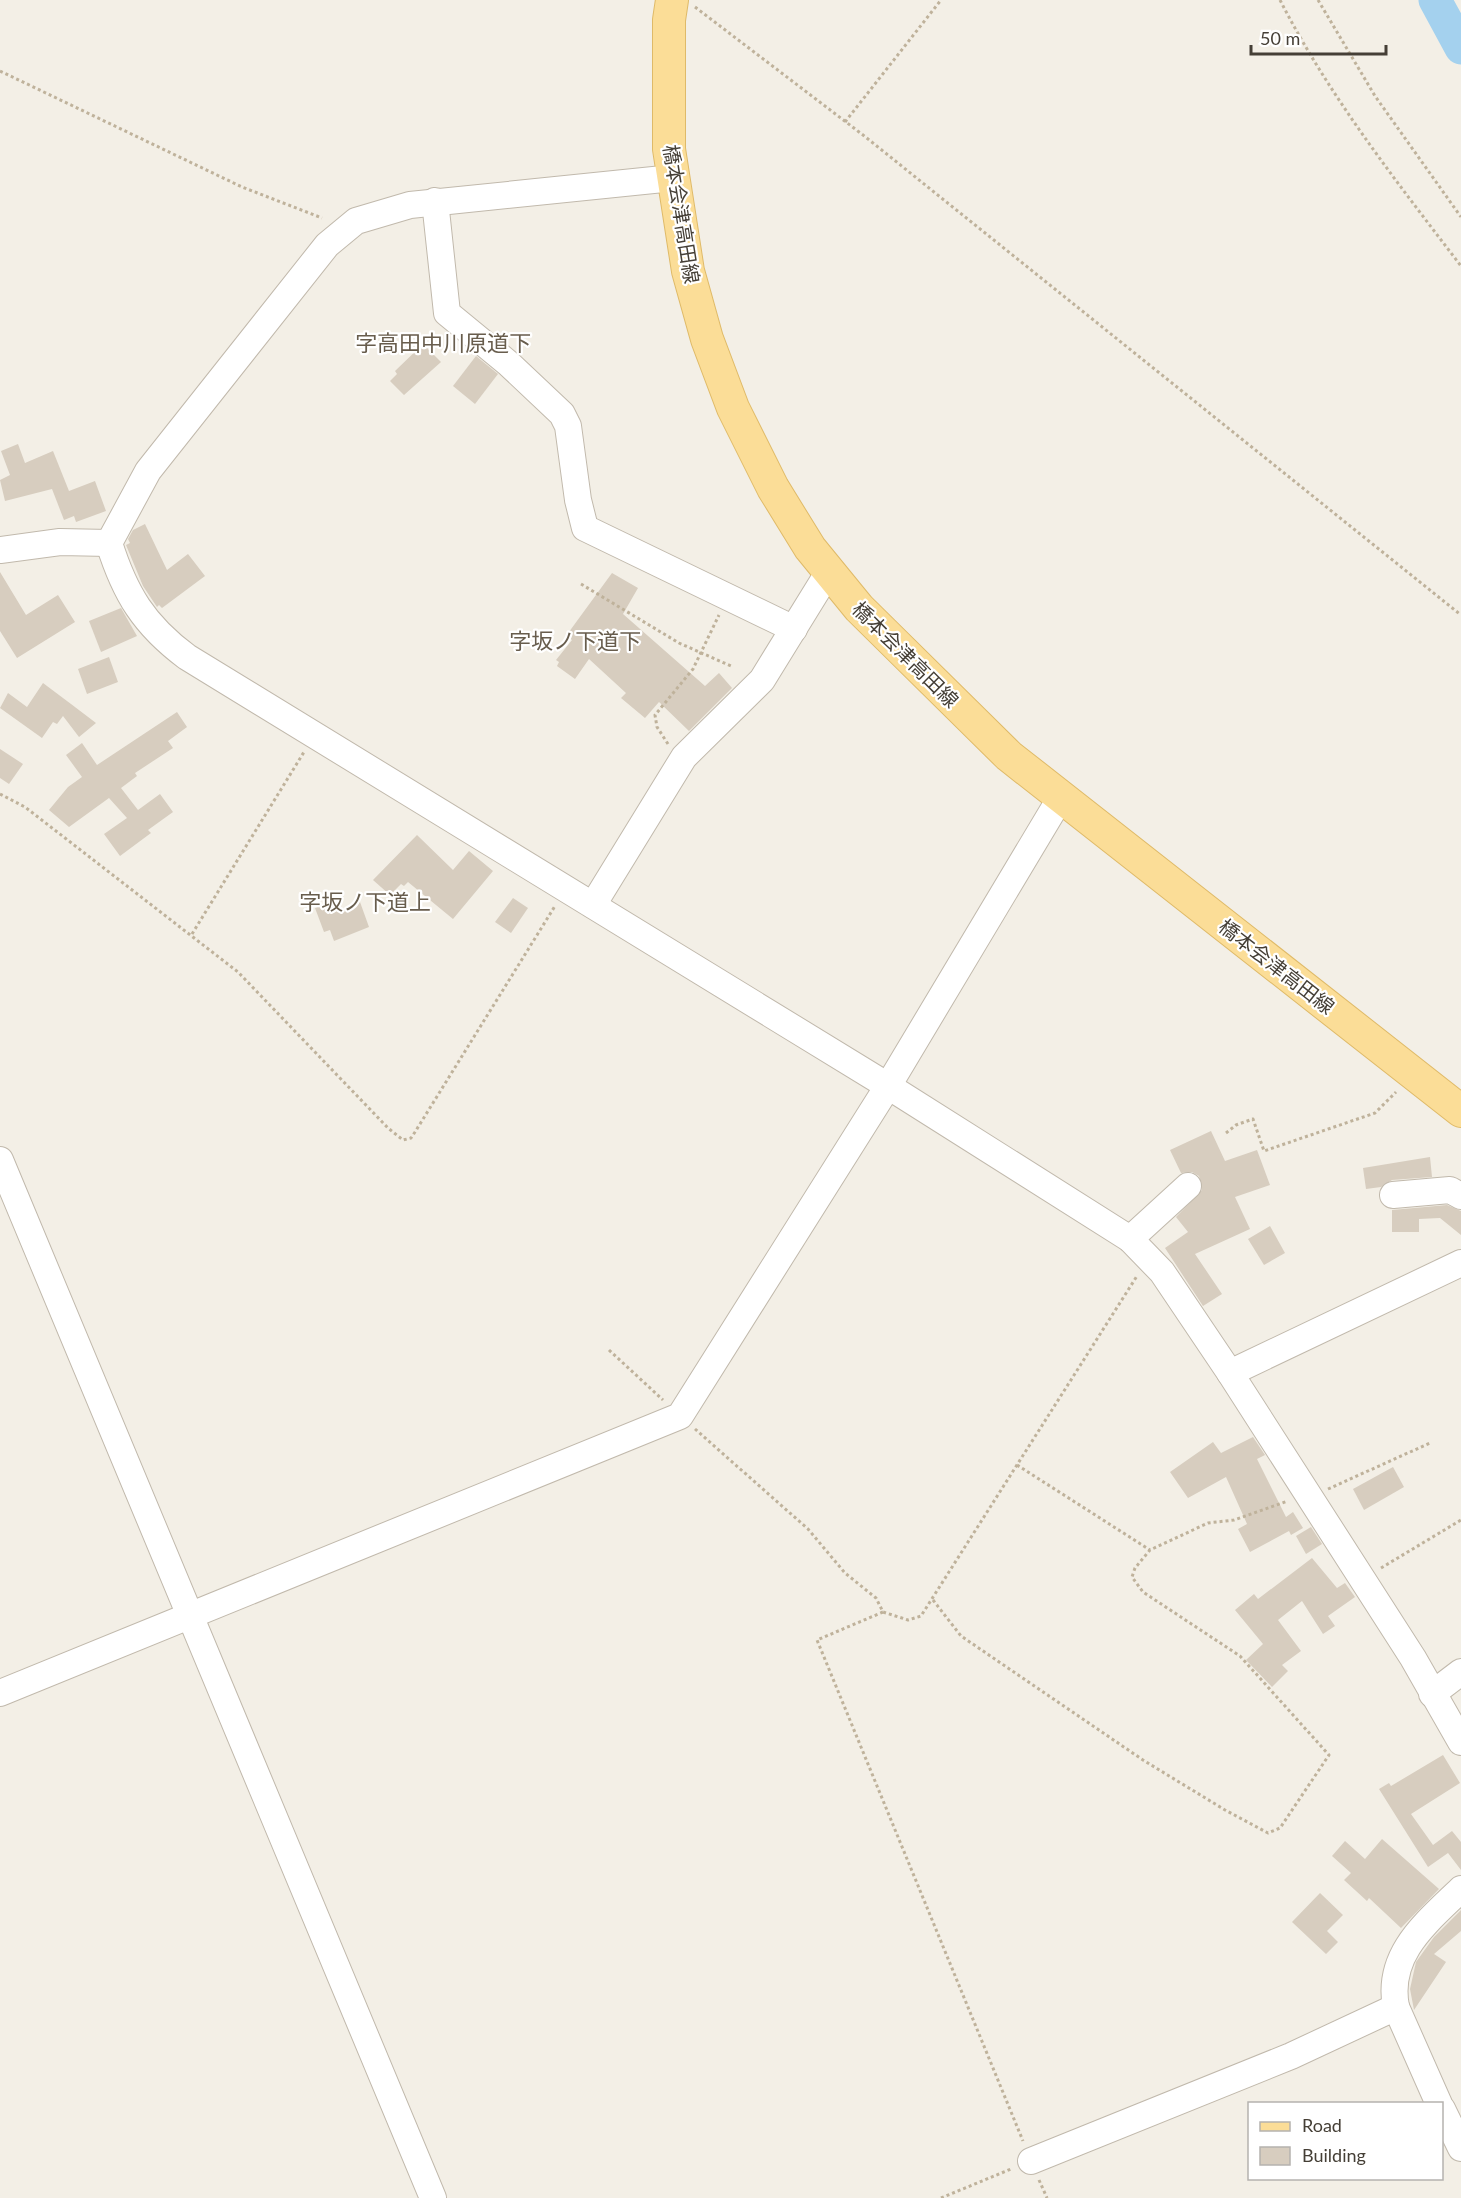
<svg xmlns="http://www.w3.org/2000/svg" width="1461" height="2198" font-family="Lato,'Noto Sans JP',sans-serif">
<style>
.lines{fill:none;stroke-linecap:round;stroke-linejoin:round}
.river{stroke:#a4d1ee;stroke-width:33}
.building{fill:#d7cdbf}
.minor-casing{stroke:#c1b9ac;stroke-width:28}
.major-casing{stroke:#dfba68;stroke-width:34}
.path{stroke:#bfb29b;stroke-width:3;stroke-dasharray:3 3;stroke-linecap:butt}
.minor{stroke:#fff;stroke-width:26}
.major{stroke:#fbdd97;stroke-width:32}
.labels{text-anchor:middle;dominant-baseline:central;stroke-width:4.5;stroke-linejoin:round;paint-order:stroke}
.street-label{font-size:20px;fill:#453f36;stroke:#fff}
.quarter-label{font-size:22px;fill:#685d4d;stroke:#fff}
</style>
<rect width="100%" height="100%" fill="#f3efe6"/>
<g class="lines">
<path class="river" d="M1435,0L1461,48"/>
</g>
<g class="building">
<path d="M423,344L441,362L404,395L390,381L397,374L395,371Z"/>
<path d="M476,356L498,374L475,404L453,386Z"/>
<path d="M18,444L25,463L53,451L69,491L95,481L106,511L76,522L74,516L64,520L52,489L5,501L0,480L10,475L1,451Z"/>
<path d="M145,524L167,570L188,554L205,576L162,608L159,605L157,607L143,586L126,545L130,543L128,539L133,530Z"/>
<path d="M0,572L26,615L58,595L75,622L17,658L0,631Z"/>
<path d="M612,573L638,588L623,614L705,686L719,673L732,688L689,731L659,702L645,718L621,698L626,693L589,659L575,679L557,666L559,662L556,660L572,640L566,636Z"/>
<path d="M121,608L137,636L101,652L89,621Z"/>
<path d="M109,657L118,682L87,694L78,669Z"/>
<path d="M43,683L71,704L96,723L79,737L63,716L57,724L53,722L42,738L0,708L8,693L27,707Z"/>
<path d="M177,712L187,727L168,741L173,748L135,773L137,776L121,788L138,810L160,794L173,812L148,830L151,833L120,856L104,834L127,818L109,798L69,827L49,810L68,787L82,777L66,755L82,743L97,765Z"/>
<path d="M0,749L23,764L9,784L0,778Z"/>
<path d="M417,835L453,870L469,851L493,871L453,919L408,882L404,886L401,884L390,895L373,880Z"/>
<path d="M513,898L528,908L511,933L495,922Z"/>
<path d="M332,901L336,911L360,902L369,927L334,941L330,930L324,932L315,908Z"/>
<path d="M1211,1131L1225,1161L1257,1150L1270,1185L1235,1197L1250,1229L1195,1254L1222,1294L1203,1306L1165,1248L1188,1232L1176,1217L1202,1190L1199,1176L1192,1172L1181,1173L1170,1150Z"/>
<path d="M1430,1157L1432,1177L1392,1180L1381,1187L1366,1189L1363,1168Z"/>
<path d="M1447,1205L1461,1211V1235L1440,1218L1419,1219V1232H1392V1210Z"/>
<path d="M1270,1226L1285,1253L1264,1265L1248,1239Z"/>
<path d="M1253,1437L1265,1455L1257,1459L1286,1517L1293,1512L1303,1528L1291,1535L1289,1531L1250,1552L1238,1529L1247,1524L1226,1477L1188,1498L1170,1472L1213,1442L1221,1453Z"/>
<path d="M1393,1467L1404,1487L1364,1510L1353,1489Z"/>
<path d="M1311,1527L1322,1544L1306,1554L1296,1536Z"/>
<path d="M1312,1558L1337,1588L1345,1583L1355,1597L1328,1616L1335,1626L1323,1634L1302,1601L1278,1620L1301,1651L1282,1665L1288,1671L1272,1687L1246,1660L1263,1644L1235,1610L1254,1594L1258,1599Z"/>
<path d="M1443,1755L1460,1783L1411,1814L1433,1845L1452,1831L1461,1842V1870L1448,1853L1428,1867L1379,1789L1389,1783L1391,1786Z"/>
<path d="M1382,1839L1439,1889L1401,1928L1369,1898L1367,1901L1344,1880L1351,1873L1332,1856L1345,1841L1365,1859Z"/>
<path d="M1320,1893L1343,1915L1327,1931L1338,1942L1326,1954L1292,1922Z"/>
<path d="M1461,1910V1931L1434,1954L1446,1962L1414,2010L1410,1989L1416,1962L1434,1937Z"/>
</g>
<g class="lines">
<defs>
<g id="minor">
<path d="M673,178L410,205L356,221L327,245L148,471L109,543C125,594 144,625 187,657L888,1086L1130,1239L1162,1272L1230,1373L1413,1658L1461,1742"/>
<path d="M435,201L447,313L509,364L562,414L568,426L578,500L585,528L794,629"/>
<path d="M0,550L60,542L109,543"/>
<path d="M593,905L684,757L762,680L828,573"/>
<path d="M0,1160L433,2198"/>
<path d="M1393,1195L1450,1190L1461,1196"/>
<path d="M1130,1239L1188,1186"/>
<path d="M1230,1373L1461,1263"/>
<path d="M0,1693L680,1416L888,1086L1061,797"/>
<path d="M1432,1694L1461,1672"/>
<path d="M1396,2007C1386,1954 1426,1923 1461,1889"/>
<path d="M1442,2109L1461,2148"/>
<path d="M1031,2161L1291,2056L1396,2007L1439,2104"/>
</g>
<path id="major" d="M672,0L669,20V149L688,271L707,339L733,408L773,488L810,548L859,608L1009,756L1461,1111"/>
</defs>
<use href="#minor" class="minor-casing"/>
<use href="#major" class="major-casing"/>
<g class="path">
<path d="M1280,0C1329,96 1396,181 1461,266"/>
<path d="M1318,0L1375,96L1461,217"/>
<path d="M695,7L863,135L1461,615"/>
<path d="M0,71L242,187L322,218"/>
<path d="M845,122L941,0"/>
<path d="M581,584L679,643L731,666"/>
<path d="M668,744L657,727L655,715L693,669L719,615"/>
<path d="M0,794L25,807L238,972L388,1128L403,1140L411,1138L415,1132L555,906"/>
<path d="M192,934L304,752"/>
<path d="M1226,1133L1236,1125L1253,1119L1264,1151L1375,1113L1396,1092"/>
<path d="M609,1350L663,1400"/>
<path d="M695,1429L808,1529L845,1573L876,1598L883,1612L908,1620L921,1616L1137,1276"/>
<path d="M1017,1465L1150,1550"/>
<path d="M1328,1489L1430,1443"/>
<path d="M1381,1568L1461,1520"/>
<path d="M933,1600L961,1636L1143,1760L1225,1810L1268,1833L1280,1828L1329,1755L1240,1656L1143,1592L1132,1577L1135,1568L1150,1550L1208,1523L1234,1520L1288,1501"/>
<path d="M883,1612L817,1640L1023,2141"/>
<path d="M1039,2180L1047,2198"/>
<path d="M941,2198L1011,2169"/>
</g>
<use href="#minor" class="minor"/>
<use href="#major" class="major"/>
</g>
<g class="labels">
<g class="street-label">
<text transform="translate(682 214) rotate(81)">橋本会津高田線</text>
<text transform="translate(906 654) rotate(45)">橋本会津高田線</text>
<text transform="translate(1277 966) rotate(38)">橋本会津高田線</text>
</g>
<g class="quarter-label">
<text x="443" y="342">字高田中川原道下</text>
<text x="575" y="640">字坂ノ下道下</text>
<text x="365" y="901">字坂ノ下道上</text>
</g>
</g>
<rect x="1248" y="2102" width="195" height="78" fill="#ffffff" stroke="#b5b2af" stroke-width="1.5"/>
<rect x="1260" y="2122" width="30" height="9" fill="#fbdd97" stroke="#b5b2af" stroke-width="1.5"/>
<text x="1302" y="2132" font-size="18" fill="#453f36">Road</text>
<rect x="1260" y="2147" width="30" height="18" fill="#d7cdbf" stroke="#b5b2af" stroke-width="1.5"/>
<text x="1302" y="2162" font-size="18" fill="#453f36">Building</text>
<path d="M1251 45v9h135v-9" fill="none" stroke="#453f36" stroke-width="3"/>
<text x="1260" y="45" font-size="18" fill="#453f36" stroke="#ffffff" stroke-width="4.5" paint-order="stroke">50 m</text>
</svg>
